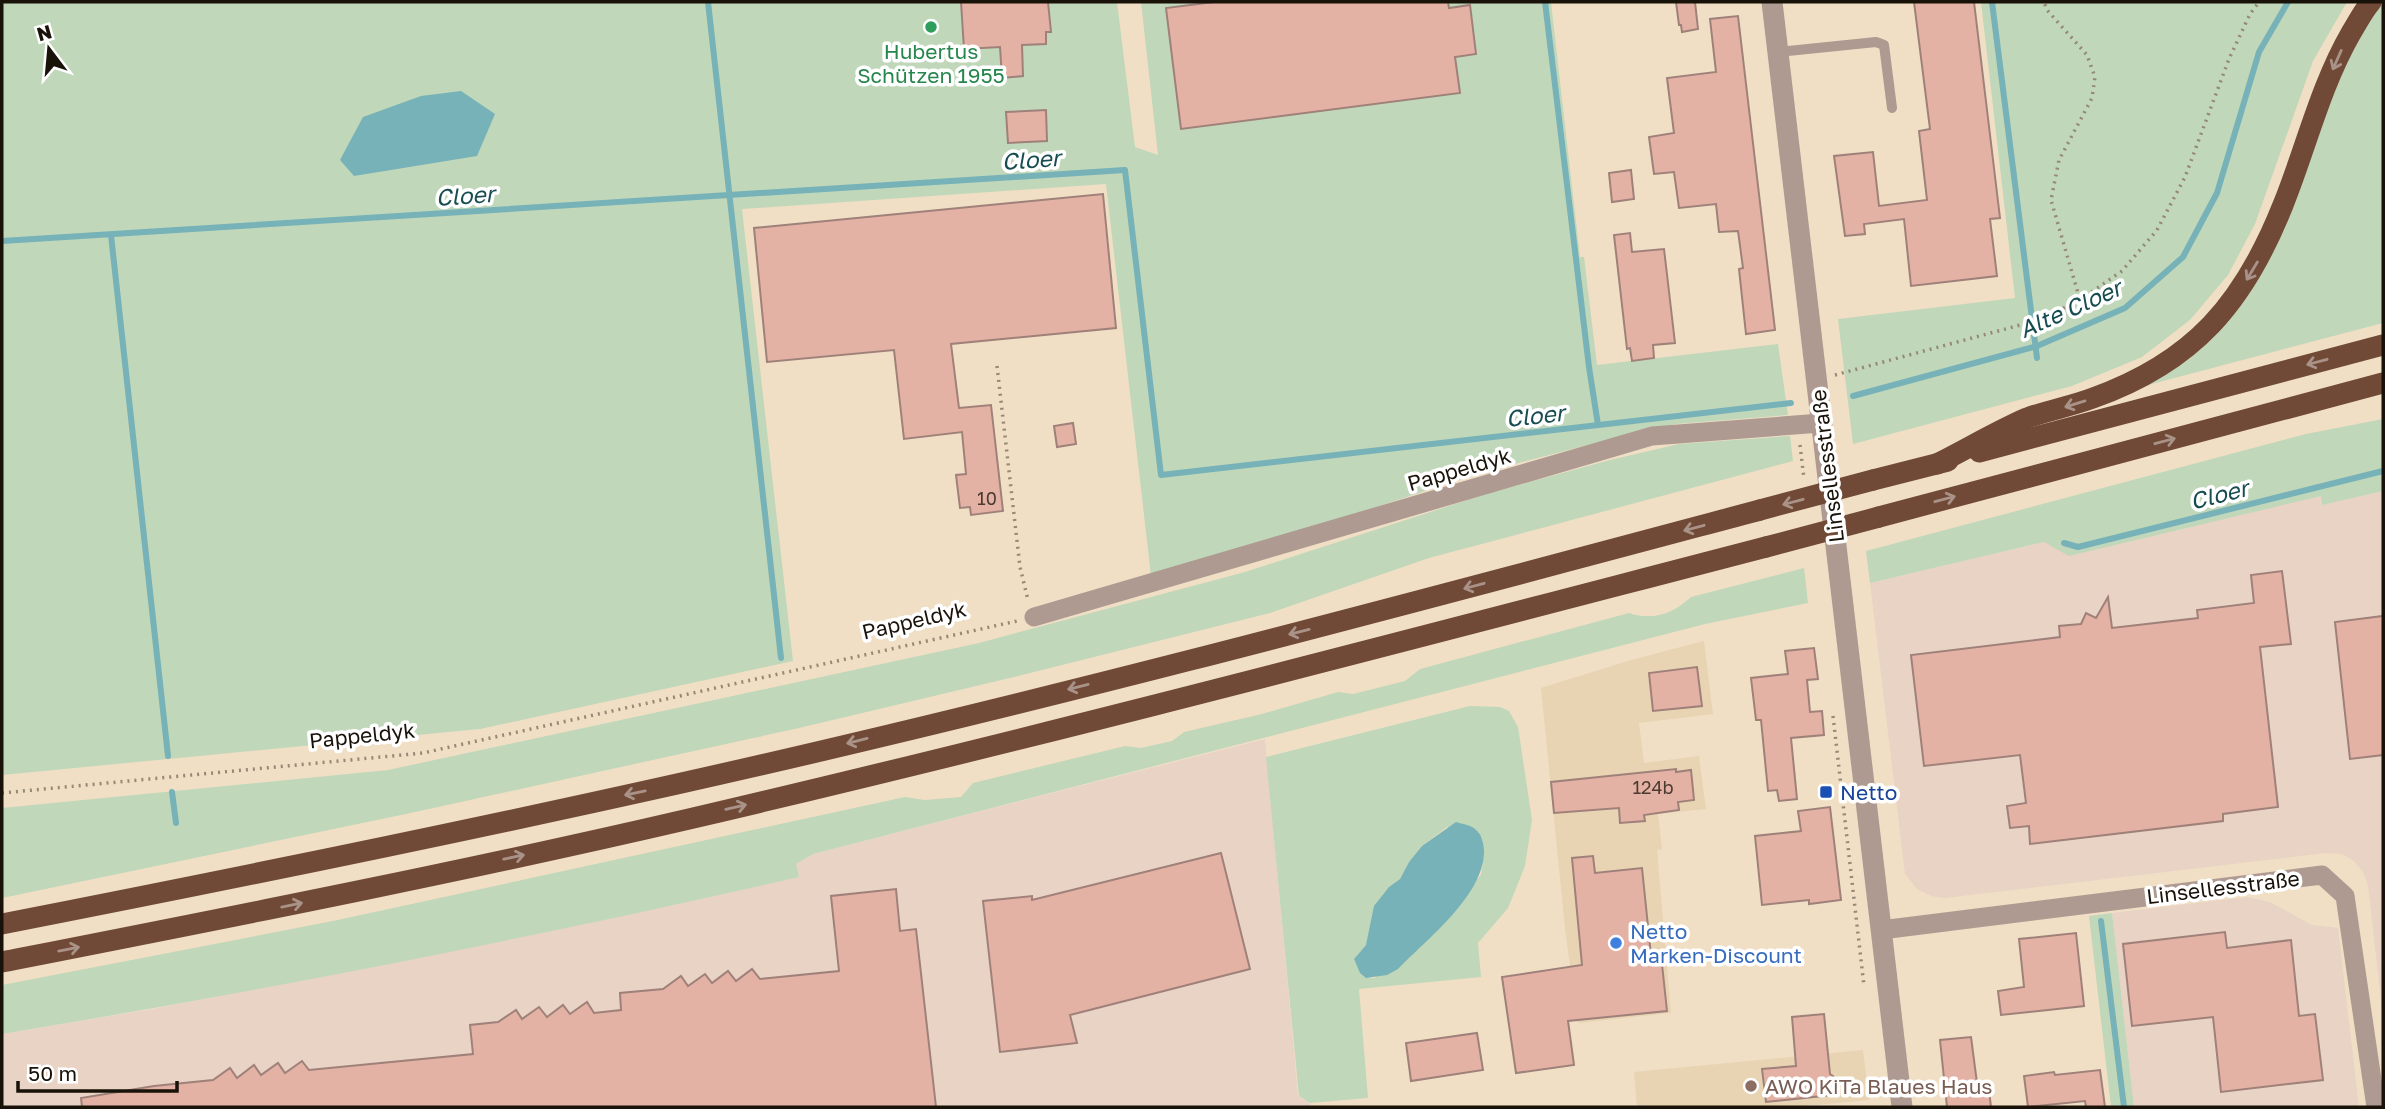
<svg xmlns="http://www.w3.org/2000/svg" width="2385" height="1109" font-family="'Golos Text',sans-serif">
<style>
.built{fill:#e8d3b3}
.industrial{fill:#e8d3c5}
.green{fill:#c0d7ba;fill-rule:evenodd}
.water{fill:#77b2b8}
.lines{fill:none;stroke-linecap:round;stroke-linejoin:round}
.stream{stroke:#77b2b8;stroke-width:6}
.building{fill:#e4b2a5;stroke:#9f817a;stroke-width:2}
.path{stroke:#958875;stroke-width:3.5;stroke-dasharray:2 5;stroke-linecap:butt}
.service{stroke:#ae9a91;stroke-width:10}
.minor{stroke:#ae9a91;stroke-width:19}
.tertiary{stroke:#ae9a91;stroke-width:21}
.motorway{stroke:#704937;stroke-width:21}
.motorway-bridge{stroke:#704937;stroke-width:21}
.oneway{stroke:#a99287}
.leisure-dot{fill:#2e9e5b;stroke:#fff;stroke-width:2.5}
.transit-dot{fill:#1a4fb4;stroke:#fff;stroke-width:2.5}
.shop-dot{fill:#3f7fe0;stroke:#fff;stroke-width:2.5}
.education-dot{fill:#8d6e63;stroke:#fff;stroke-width:2.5}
.labels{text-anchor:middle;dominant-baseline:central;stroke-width:7;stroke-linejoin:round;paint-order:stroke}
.number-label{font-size:18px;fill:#4b3a30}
.leisure-label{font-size:21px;fill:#27864d;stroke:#fff}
.street-label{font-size:21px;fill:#181209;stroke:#fff}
.transit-label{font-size:21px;fill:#164399;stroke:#fff;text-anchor:start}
.shop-label{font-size:21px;fill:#366cbe;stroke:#fff;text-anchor:start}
.education-label{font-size:21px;fill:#785e54;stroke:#fff;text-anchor:start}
.water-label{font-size:23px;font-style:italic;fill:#174c50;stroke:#fff}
</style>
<rect width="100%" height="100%" fill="#f0dfc5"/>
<g class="built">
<path d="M1704,641L1713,714L1639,723L1644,763L1699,756L1706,809L1658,814L1662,849L1657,850L1671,1013L1578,1023L1565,929L1541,688L1631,660Z"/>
<path d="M1863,1050L1869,1100L1795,1107H1637L1634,1072Z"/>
</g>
<g class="industrial">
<path d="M2383,491V1018L2368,885L2363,872L2354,861L2342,854L2326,853L1945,898L1931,896L1917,889L1905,874L1870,583L2044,542L2284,504L2321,496L2322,505Z"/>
<path d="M1265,739L1298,1096L1310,1103L1311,1107H2V1034L147,1010L362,969L665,907L798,877L796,864L813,854Z"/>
<path d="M2247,897L2270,902L2312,925L2338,928L2359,1107H2134L2112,913Z"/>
</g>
<g class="green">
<path d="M2,2H1117L1135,147L1158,155L1141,2H1551L1580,257H1584L1597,365L1778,344L1788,415L1676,424L1634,433L1483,472L1239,552L1151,576L1106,184L742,209L793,661L480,729L2,775Z"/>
<path d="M1981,2H2347L2313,61L2255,224L2228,275L2190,320L2142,357L2072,386L1853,444L1838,319L2015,298Z"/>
<path d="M2383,2V323L2148,385C2277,317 2284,204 2337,83C2349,55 2364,29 2380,3Z"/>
<path d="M2383,419V491L2322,505L2321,496L2069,556L2044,542L1870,583L1866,551L2306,434Z"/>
<path d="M1790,436L1793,461L1429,558L1270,613L1014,677L799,728L406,814L2,898V808L388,770L979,643L1245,572L1489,493L1610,460L1679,444Z"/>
<path d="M1804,568L1808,603L1705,624L813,854L796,864L799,877C535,937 269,990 2,1034V985L333,921L905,797L925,800L961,797L973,783L1125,746L1141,748L1172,741L1184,732L1262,714L1338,692L1353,694L1405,681L1420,669L1629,613C1652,621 1673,614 1691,597Z"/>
<path d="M1470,706L1500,707L1509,711L1518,727L1532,820L1525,866L1508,908L1478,943L1481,977L1359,989L1368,1098L1310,1103L1299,1096L1266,757ZM1447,827L1482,838L1484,852L1481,875L1375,978C1362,978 1359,970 1354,959L1366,945L1389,887L1400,879L1409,862L1422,846Z"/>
<path d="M2112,913L2134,1107H2111L2089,916Z"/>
</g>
<g class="water">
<path d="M461,91L495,114L477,156L354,176L340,160L363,117L421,96Z"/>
<path d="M1456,822C1462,824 1472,825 1476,830C1482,835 1483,842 1484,849C1486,894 1427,939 1398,969L1387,975L1366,978L1360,973L1354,959L1366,945L1374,906L1389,887L1400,879L1409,862L1422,846Z"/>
</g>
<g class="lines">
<g class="stream">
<path d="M708,2L781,658"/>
<path d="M1545,2L1589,367L1598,425"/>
<path d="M1992,2L2037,358"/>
<path d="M111,235L168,756"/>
<path d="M2,241L1125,170L1161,475L1791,403"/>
<path d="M1853,396L2037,346L2125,308L2183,257L2217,193L2259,52L2288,2"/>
<path d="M2064,543L2078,547L2383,471"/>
<path d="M172,792L176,823"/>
<path d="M2101,921L2124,1107"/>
</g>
</g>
<g class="building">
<path d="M961,2H1048L1051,32H1046V44L1022,45L1023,76L1002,78L1000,47L964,49Z"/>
<path d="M1214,2H1448L1449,8L1470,5L1476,54L1455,57L1460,93L1181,129L1166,8Z"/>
<path d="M1676,2H1695L1698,29L1682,32L1681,25H1679Z"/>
<path d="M1914,2H1974L2000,218L1990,219L1997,276L1911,286L1904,219L1864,224L1865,234L1845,236L1834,156L1873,152L1879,206L1927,200L1919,131L1930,129Z"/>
<path d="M1738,16L1775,330L1746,334L1739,269L1743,268L1738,231L1719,232L1716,204L1679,208L1674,172L1654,174L1649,137L1674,133L1667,78L1716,72L1710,19Z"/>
<path d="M1046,110L1047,141L1008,143L1006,112Z"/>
<path d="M1631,170L1634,199L1612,202L1609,173Z"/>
<path d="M1103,194L1116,328L951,344L959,408L991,405L1003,511L971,515L970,507L960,508L956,475L966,474L962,432L904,439L894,350L767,362L754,228Z"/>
<path d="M1630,233L1632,252L1664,249L1675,343L1653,345L1654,358L1632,361L1630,348L1627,349L1614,235Z"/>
<path d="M1073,423L1076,444L1057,447L1054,426Z"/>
<path d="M2282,571L2291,644L2260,647L2278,807L2223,814V821L2030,844L2029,826L2010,828L2007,806L2026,803L2020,755L1924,766L1911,655L2060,637L2059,626L2081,624L2086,613L2096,618L2108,597L2112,628L2198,618L2197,610L2254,603L2251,575Z"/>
<path d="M2383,616V755L2350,759L2335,622Z"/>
<path d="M1814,648L1818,679L1807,680L1810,712L1822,711L1824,735L1791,738L1797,799L1779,801L1777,790L1768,791L1761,720H1756L1751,678L1788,674L1785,651Z"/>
<path d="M1697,667L1702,706L1653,711L1649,673Z"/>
<path d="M1676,769V772L1691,770L1694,800L1678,802L1679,810L1644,815L1645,821L1620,823L1619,808L1554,813L1551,782Z"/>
<path d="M1830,807L1841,900L1809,904V900L1762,905L1755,836L1801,831L1798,811Z"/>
<path d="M1221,853L1250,969L1070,1015L1077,1043L1000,1052L983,901L1032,896V900Z"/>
<path d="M1593,856L1595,873L1642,868L1652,965L1662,964L1667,1011L1568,1021L1574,1065L1516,1073L1502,977L1582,965L1572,858Z"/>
<path d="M896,889L900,931L916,929L936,1107H82L81,1098L154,1086L213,1080L230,1068L237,1078L254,1065L261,1075L278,1063L285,1073L302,1061L309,1070L473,1054L470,1025L498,1022L516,1010L522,1019L539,1007L547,1017L563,1005L570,1014L587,1002L594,1013L621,1010L620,993L663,989L681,976L688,986L705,974L712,983L728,971L736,981L752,969L760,979L839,971L831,896Z"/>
<path d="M2225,932L2227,948L2291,940L2299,1016L2315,1014L2323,1080L2221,1092L2213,1017L2132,1026L2123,944Z"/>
<path d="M2076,933L2084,1006L2001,1015L1998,991L2024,987L2019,939Z"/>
<path d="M1824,1014L1830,1074L1833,1076L1834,1085L1831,1089L1832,1095L1766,1102L1762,1069L1796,1066L1792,1017Z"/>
<path d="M1477,1033L1483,1070L1411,1081L1406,1043Z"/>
<path d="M1971,1037L1977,1083L1988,1082L1991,1107H1947L1940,1040Z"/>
<path d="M2100,1070L2105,1107H2086L2085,1101L2028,1107L2024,1076L2054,1072L2055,1075Z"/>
</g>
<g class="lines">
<g class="path">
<path d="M2080,300L2122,271L2157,230L2185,177L2229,59L2250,14L2259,2"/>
<path d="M997,366L1020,567L1028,600"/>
<path d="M1835,375L2024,324L2046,317L2080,300L2051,200L2059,160L2092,98L2095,77L2087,55L2047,10L2044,2"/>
<path d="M1800,445L1804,479"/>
<path d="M1833,716L1864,986"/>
<path d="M2,793L423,753L1017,621"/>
</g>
<path class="service" d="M1778,52L1876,42L1884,45L1892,108"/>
<g class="minor">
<path d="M1034,617L1652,436L1821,423"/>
<path d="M1881,930L2322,875L2345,896L2376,1107"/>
</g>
<path class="tertiary" d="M1772,2L1902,1107"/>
<g class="motorway">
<path d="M1979,452L2383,345"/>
<path d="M1937,464C1967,449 1997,431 2027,418C2049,410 2072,406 2093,398C2194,362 2244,303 2283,205C2306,148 2320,87 2351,33C2358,22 2363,11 2371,2"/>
<path d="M1873,480L1948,461"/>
<path d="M1879,517L2383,383"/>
<path d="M2,924C227,880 453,834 677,784C1040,703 1400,606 1760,510"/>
<path d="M2,962C231,917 461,872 689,819C1049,735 1408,640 1766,547"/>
</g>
<g class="motorway-bridge">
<path d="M1760,510L1873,480"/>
<path d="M1766,547L1879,517"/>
</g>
</g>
<defs><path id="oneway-shaft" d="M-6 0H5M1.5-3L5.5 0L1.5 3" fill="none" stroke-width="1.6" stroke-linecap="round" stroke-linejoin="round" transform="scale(1.75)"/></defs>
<g class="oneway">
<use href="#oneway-shaft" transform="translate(2337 60) rotate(114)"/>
<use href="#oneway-shaft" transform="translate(2252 271) rotate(121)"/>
<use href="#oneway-shaft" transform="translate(2317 362) rotate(165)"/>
<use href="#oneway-shaft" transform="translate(2075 404) rotate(163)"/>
<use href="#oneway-shaft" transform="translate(2165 441) rotate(-15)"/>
<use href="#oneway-shaft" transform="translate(1945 499) rotate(-15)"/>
<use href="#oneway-shaft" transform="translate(1793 502) rotate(165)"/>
<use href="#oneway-shaft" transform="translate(1694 528) rotate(165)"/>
<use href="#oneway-shaft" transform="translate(1474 586) rotate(165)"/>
<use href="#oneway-shaft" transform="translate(1299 632) rotate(166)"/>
<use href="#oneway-shaft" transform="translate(1078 687) rotate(166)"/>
<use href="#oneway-shaft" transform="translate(857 741) rotate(166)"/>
<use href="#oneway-shaft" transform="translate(635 793) rotate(168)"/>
<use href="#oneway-shaft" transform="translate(736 807) rotate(-13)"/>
<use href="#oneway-shaft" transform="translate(514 857) rotate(-12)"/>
<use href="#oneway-shaft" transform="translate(292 905) rotate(-12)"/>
<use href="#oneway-shaft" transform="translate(69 949) rotate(-11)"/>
</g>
<circle class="leisure-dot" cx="931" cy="27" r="7"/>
<rect class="transit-dot" x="1819" y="785" width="14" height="14" rx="3.5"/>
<circle class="shop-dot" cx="1616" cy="943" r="7"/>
<circle class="education-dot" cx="1751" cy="1086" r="7"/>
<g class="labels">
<g class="number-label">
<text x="987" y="498">10</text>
<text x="1653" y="787">124b</text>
</g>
<g class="leisure-label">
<text x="931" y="51">Hubertus<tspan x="931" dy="24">Schützen 1955</tspan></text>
</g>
<g class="street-label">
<text transform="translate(1827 466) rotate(-97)">Linsellesstraße</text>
<text transform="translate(1459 469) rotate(-16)">Pappeldyk</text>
<text transform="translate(914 620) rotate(-13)">Pappeldyk</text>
<text transform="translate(362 735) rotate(-6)">Pappeldyk</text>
<text transform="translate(2223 887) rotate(-7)">Linsellesstraße</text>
</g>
<g class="transit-label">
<text x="1840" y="792">Netto</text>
</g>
<g class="shop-label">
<text x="1630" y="931">Netto<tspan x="1630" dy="24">Marken-Discount</tspan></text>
</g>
<g class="education-label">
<text x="1765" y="1086">AWO KiTa Blaues Haus</text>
</g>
<g class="water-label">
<text transform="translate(1031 159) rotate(-4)">Cloer</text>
<text transform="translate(465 195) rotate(-4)">Cloer</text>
<text transform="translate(2070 308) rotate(-24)">Alte Cloer</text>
<text transform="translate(1535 415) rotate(-6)">Cloer</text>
<text transform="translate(2219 494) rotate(-14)">Cloer</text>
</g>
</g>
<rect width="2385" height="1109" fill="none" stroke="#181209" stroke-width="7"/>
<g transform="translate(49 49) rotate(344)" stroke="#ffffff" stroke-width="5" paint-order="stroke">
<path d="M0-5L12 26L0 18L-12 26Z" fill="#181209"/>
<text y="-10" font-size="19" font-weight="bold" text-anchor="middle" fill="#181209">N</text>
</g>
<path d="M18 1081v10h159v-10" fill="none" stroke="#181209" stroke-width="3.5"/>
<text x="28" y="1081" font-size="21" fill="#181209" stroke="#ffffff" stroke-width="5" paint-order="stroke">50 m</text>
</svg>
